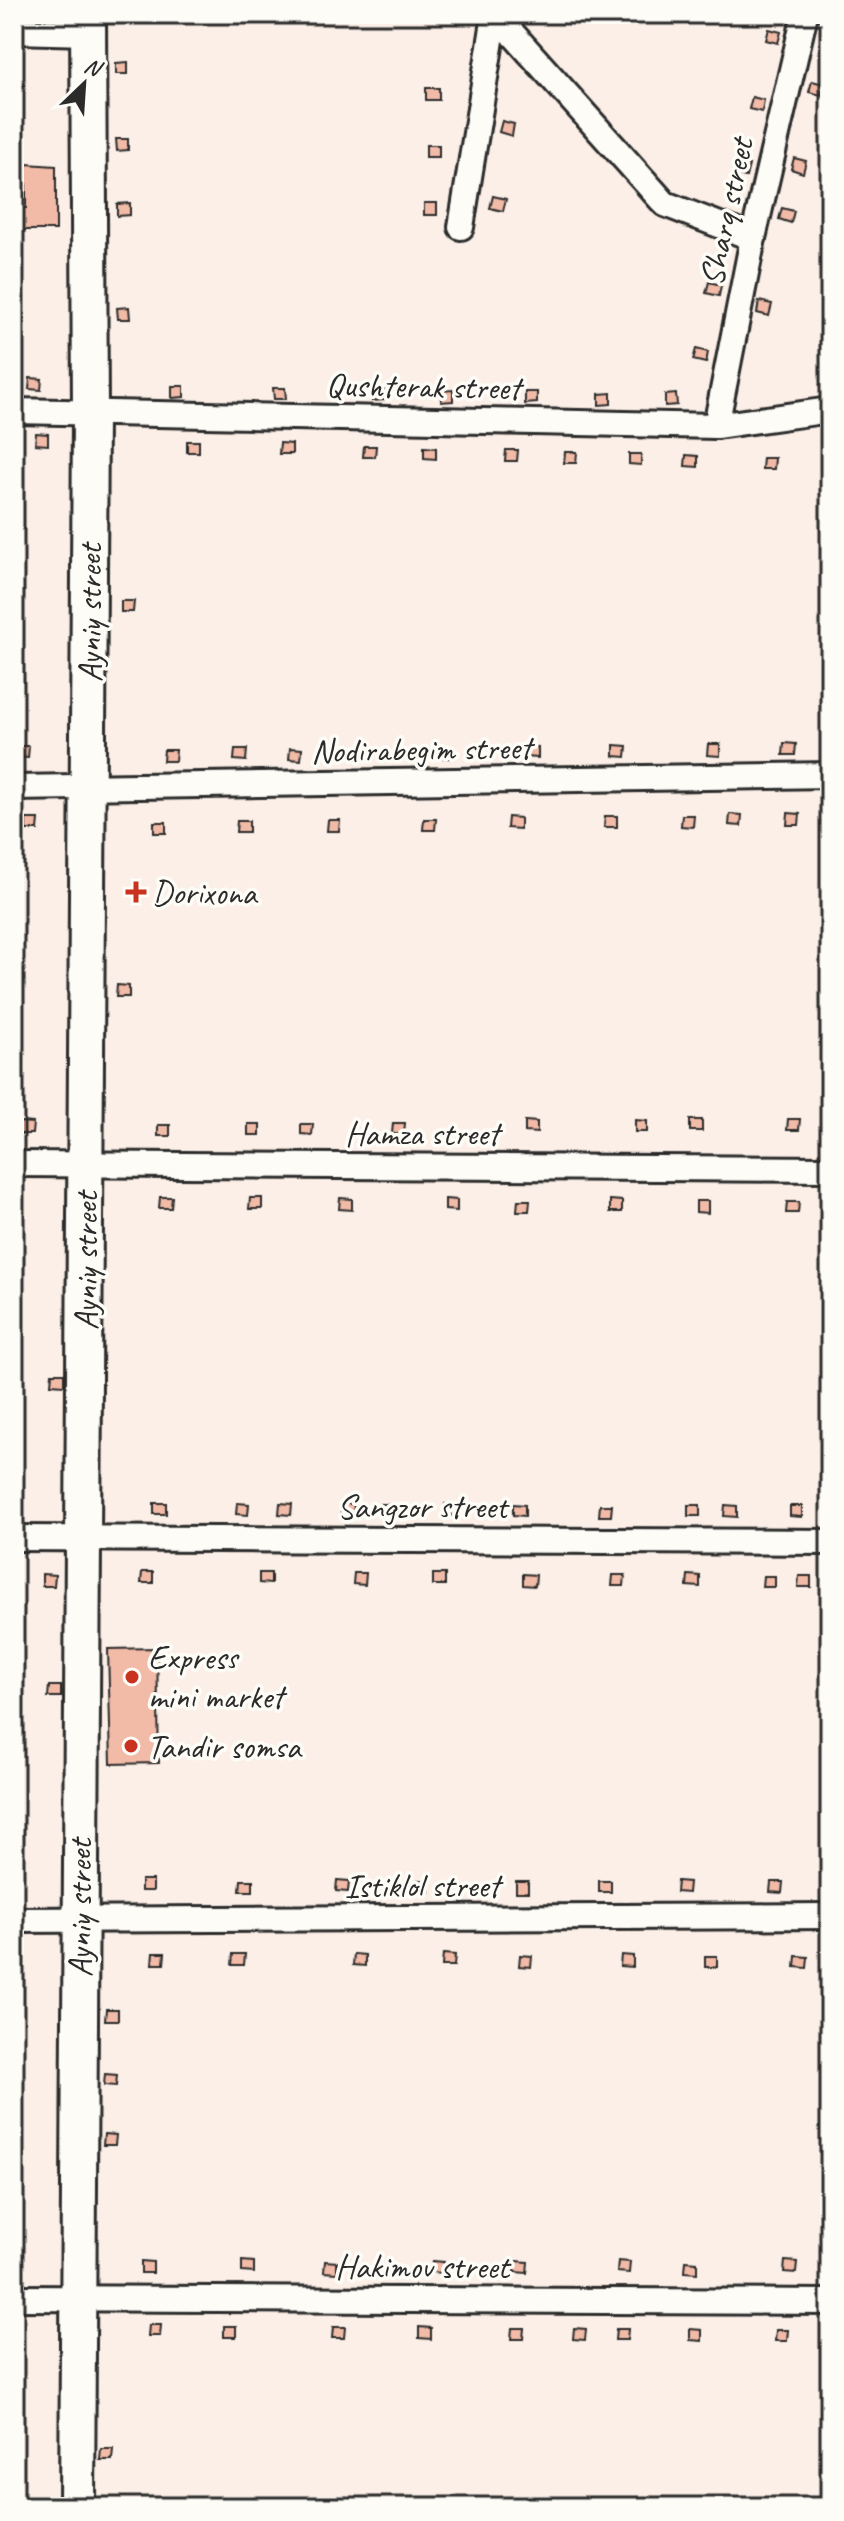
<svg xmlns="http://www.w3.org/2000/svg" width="844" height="2521" font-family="Caveat,sans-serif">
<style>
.building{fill:#f2bba7;stroke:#2b2b2b;stroke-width:2}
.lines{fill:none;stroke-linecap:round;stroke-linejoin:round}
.street-casing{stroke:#2b2b2b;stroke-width:30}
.secondary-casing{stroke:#2b2b2b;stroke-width:40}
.street{stroke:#fdfcf7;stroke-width:24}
.secondary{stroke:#fdfcf7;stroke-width:34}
.poi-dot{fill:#c8321e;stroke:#fdfcf7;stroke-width:3}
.labels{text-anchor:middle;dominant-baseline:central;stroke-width:7;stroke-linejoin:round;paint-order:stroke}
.street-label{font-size:34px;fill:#2b2b2b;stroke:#fdfcf7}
.poi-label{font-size:34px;fill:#2b2b2b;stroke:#fdfcf7;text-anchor:start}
</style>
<rect width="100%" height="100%" fill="#fbefe7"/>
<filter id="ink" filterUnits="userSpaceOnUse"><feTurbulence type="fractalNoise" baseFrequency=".0125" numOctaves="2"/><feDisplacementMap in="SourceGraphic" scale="16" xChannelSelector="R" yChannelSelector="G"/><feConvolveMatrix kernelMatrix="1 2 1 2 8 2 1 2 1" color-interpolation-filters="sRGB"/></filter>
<g filter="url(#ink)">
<g class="building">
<path d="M769,29L781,32L778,43L766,40Z"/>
<path d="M128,62V74H116V63Z"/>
<path d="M812,81L824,84L821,95L809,92Z"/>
<rect x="426" y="88" width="13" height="12"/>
<path d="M752,97L764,100L762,112L749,109Z"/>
<path d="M502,121L514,124L512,136L499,132Z"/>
<path d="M116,139H128V150L117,151Z"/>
<rect x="426" y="145" width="13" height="12"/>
<path d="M794,158L806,161L803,173L791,169Z"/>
<path d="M736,162L749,165L746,177L733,174Z"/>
<path d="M26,164L56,166V230H14V208H26Z"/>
<path d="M493,196L506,199L503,211L490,208Z"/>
<path d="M130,203V215L117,216V204Z"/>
<rect x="424" y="203" width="13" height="12"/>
<path d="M782,208L794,211L791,223L779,219Z"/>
<path d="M709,282L721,285L719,296L706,293Z"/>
<path d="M759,301L772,304L769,316L757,313Z"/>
<path d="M129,307L130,319H118L117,308Z"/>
<path d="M696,349L708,352L706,363L693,360Z"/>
<path d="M30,378L42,379L41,390L29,389Z"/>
<path d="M172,386H184V397L172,398Z"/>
<path d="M273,388H285L286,399H274Z"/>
<path d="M384,389V400L372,401L371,390Z"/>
<path d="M453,390V401L441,402V391Z"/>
<path d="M525,392H537V403L525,404Z"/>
<path d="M611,393V404L599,405V394Z"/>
<path d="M676,394L677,405L665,406V395Z"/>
<path d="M36,433L48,434V445L35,444Z"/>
<rect x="187" y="441" width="12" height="11"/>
<path d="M280,443L292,444V454H279Z"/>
<path d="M364,446H376L375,457H363Z"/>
<path d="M424,447L436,448V459L424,458Z"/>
<path d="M506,450H518L517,461H505Z"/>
<path d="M565,452H577L576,463H564Z"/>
<path d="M629,454H641V465L629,464Z"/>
<path d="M686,455L698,456V467L685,466Z"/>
<path d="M763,458H775L774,469H762Z"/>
<path d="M121,601H134L133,612H121Z"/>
<path d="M784,743L796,744L795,755H783Z"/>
<path d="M708,744H720V756L707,755Z"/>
<path d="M614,745L627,746L626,757L614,756Z"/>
<path d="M16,746H29L28,758L16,757Z"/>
<path d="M526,746L538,747V758L525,757Z"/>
<path d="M438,747H449V758H437Z"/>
<path d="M290,748L302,749L301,760L289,759Z"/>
<rect x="357" y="748" width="12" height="11"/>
<path d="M235,749H247L246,761L234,760Z"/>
<path d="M164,750H176L175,761H163Z"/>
<path d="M788,813L800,814L799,825H787Z"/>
<path d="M730,814L742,815L741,826L729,825Z"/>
<path d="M682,815H694L693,827L681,826Z"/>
<path d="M605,816H617V827H604Z"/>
<path d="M508,817L520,818V829L507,828Z"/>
<path d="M26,819H39L38,830H26Z"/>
<path d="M424,819H436L435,830H423Z"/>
<path d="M328,820H340L339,831H327Z"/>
<path d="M237,821H249V832H236Z"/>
<rect x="154" y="822" width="12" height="11"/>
<path d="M117,985L129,986V997H116Z"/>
<path d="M788,1119H800L799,1130H787Z"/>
<path d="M635,1120L647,1121V1132H635Z"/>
<rect x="690" y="1120" width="12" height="11"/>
<path d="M525,1121L537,1122V1133L525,1132Z"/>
<path d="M20,1122L33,1123L32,1134H20Z"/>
<path d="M393,1123H405L404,1134H392Z"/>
<rect x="248" y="1124" width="12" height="11"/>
<path d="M301,1124H313L312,1135L301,1134Z"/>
<rect x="158" y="1125" width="12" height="11"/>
<path d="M160,1197H172L171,1208H159Z"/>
<path d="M250,1198H262V1209H249Z"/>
<path d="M340,1198L352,1199V1210L339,1209Z"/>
<path d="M445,1199L457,1200V1211L445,1210Z"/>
<path d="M518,1200H530L529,1211H517Z"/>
<path d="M610,1200L622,1201V1212H610Z"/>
<path d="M696,1201H708V1213L696,1212Z"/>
<path d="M787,1202H799L798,1213H786Z"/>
<path d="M52,1373H64V1385L51,1384Z"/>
<path d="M14,1501H24L23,1512H14Z"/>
<rect x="154" y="1503" width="12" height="11"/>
<path d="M237,1503L249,1504L248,1515L236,1514Z"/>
<path d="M280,1503L292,1504L291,1515L279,1514Z"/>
<path d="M341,1504H354L353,1515H341Z"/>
<path d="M380,1504H392L391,1515H379Z"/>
<path d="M445,1504L457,1505V1516L444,1515Z"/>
<path d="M513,1504L525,1505V1516L513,1515Z"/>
<path d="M600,1505H612L611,1516H599Z"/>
<rect x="688" y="1505" width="12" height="11"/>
<path d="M725,1505L737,1506V1517L724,1516Z"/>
<path d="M790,1506H802V1517L790,1516Z"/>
<path d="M142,1572H153V1583H141Z"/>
<path d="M259,1573H271V1584L259,1583Z"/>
<path d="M354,1573H366L365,1585L353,1584Z"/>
<path d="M42,1574L55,1575L54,1586H42Z"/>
<rect x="433" y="1574" width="12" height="11"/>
<path d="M523,1574L536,1575L535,1586L523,1585Z"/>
<path d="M613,1575H625L624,1586H612Z"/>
<path d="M688,1575L700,1576V1587L687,1586Z"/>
<path d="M763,1576H775V1587H762Z"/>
<path d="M799,1576H811V1587H798Z"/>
<path d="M157,1648L159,1763L111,1764L108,1649Z"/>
<path d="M49,1686H61V1697H48Z"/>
<rect x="141" y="1880" width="12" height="11"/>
<path d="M241,1880H253V1891H240Z"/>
<path d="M337,1880L349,1881L348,1892L336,1891Z"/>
<path d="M418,1880L429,1881V1892H417Z"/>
<rect x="516" y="1881" width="12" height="11"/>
<rect x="599" y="1881" width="12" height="11"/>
<path d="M677,1881L689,1882L688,1893L676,1892Z"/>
<path d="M771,1882H783L782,1893L770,1892Z"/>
<path d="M153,1953H165L164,1964H152Z"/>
<path d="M233,1954H245L244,1965H232Z"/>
<path d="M354,1954L365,1955V1966L353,1965Z"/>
<path d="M443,1954L455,1955L454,1966H442Z"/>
<path d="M520,1955L532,1956L531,1967L519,1966Z"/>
<path d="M621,1955L633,1956V1967L620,1966Z"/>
<rect x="705" y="1956" width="12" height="11"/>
<path d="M796,1956L808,1957L807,1968L795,1967Z"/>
<path d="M106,2009H118V2020H105Z"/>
<path d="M105,2074L117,2075L116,2086L104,2085Z"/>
<path d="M104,2134L116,2135L115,2145H103Z"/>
<path d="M141,2261L153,2262V2273H141Z"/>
<path d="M242,2261L254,2262V2273L242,2272Z"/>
<path d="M325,2261L337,2262V2273L324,2272Z"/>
<path d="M432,2261L444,2262L443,2273L431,2272Z"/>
<path d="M516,2261L528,2262L527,2273L515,2272Z"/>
<path d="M618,2261L630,2262L629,2273L617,2272Z"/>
<path d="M686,2261L697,2262V2273L685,2272Z"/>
<path d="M785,2261L797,2262L796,2273L784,2272Z"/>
<path d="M149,2325H161L160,2336H148Z"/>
<rect x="224" y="2326" width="12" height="11"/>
<path d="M333,2327H345L344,2338H332Z"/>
<path d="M419,2327L431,2328V2339L419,2338Z"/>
<path d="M512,2328H524L523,2339H511Z"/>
<path d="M574,2328L586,2329L585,2340L573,2339Z"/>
<path d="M616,2329H628L627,2340H615Z"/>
<path d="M690,2329L702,2330V2341L690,2340Z"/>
<path d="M776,2330H788L787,2341H775Z"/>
<path d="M101,2449H113L112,2460H100Z"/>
</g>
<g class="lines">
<defs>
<g id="street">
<path d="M495,14L665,204L753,238"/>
<path d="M14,31L88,33"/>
<path d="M461,227L495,15"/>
<path d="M14,411L716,426L830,410"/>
<path d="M716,426L753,238L805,14"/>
<path d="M14,788L830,775"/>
<path d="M14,1164L830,1169"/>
<path d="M14,1538L830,1542"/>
<path d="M14,1920L830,1916"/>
<path d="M14,2298L830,2302"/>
</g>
<path id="secondary" d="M77,2507L90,414L88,14"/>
</defs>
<use href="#street" class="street-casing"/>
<use href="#secondary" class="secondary-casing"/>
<use href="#street" class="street"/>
<use href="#secondary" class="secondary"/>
</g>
</g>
<g class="poi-dot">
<path d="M132 880h8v8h8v8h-8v8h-8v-8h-8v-8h8z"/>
<circle cx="132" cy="1677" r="8"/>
<circle cx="131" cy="1746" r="8"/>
</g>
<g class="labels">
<g class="street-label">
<text transform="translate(726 212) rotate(-78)">Sharq street</text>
<text transform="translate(423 386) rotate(1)">Qushterak street</text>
<text transform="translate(89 613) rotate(-90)">Ayniy street</text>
<text transform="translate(421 749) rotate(-1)">Nodirabegim street</text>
<text x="422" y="1133">Hamza street</text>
<text transform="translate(85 1261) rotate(-90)">Ayniy street</text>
<text x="422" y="1506">Sangzor street</text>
<text x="422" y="1885">Istiklol street</text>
<text transform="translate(79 1908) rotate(-90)">Ayniy street</text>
<text x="422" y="2266">Hakimov street</text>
</g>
<g class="poi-label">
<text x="152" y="892">Dorixona</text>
<text x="148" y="1657">Express<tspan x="148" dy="39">mini market</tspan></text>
<text x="147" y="1746">Tandir somsa</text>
</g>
</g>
<rect width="844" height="2521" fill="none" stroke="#fdfcf7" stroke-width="48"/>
<rect x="24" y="24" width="796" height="2473" fill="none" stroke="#2b2b2b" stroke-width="3" filter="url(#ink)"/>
<g transform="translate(84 84) rotate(25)" stroke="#fdfcf7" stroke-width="6" paint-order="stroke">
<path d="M0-6L14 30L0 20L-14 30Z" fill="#2b2b2b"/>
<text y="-12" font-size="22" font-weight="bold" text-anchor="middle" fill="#2b2b2b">N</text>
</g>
</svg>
